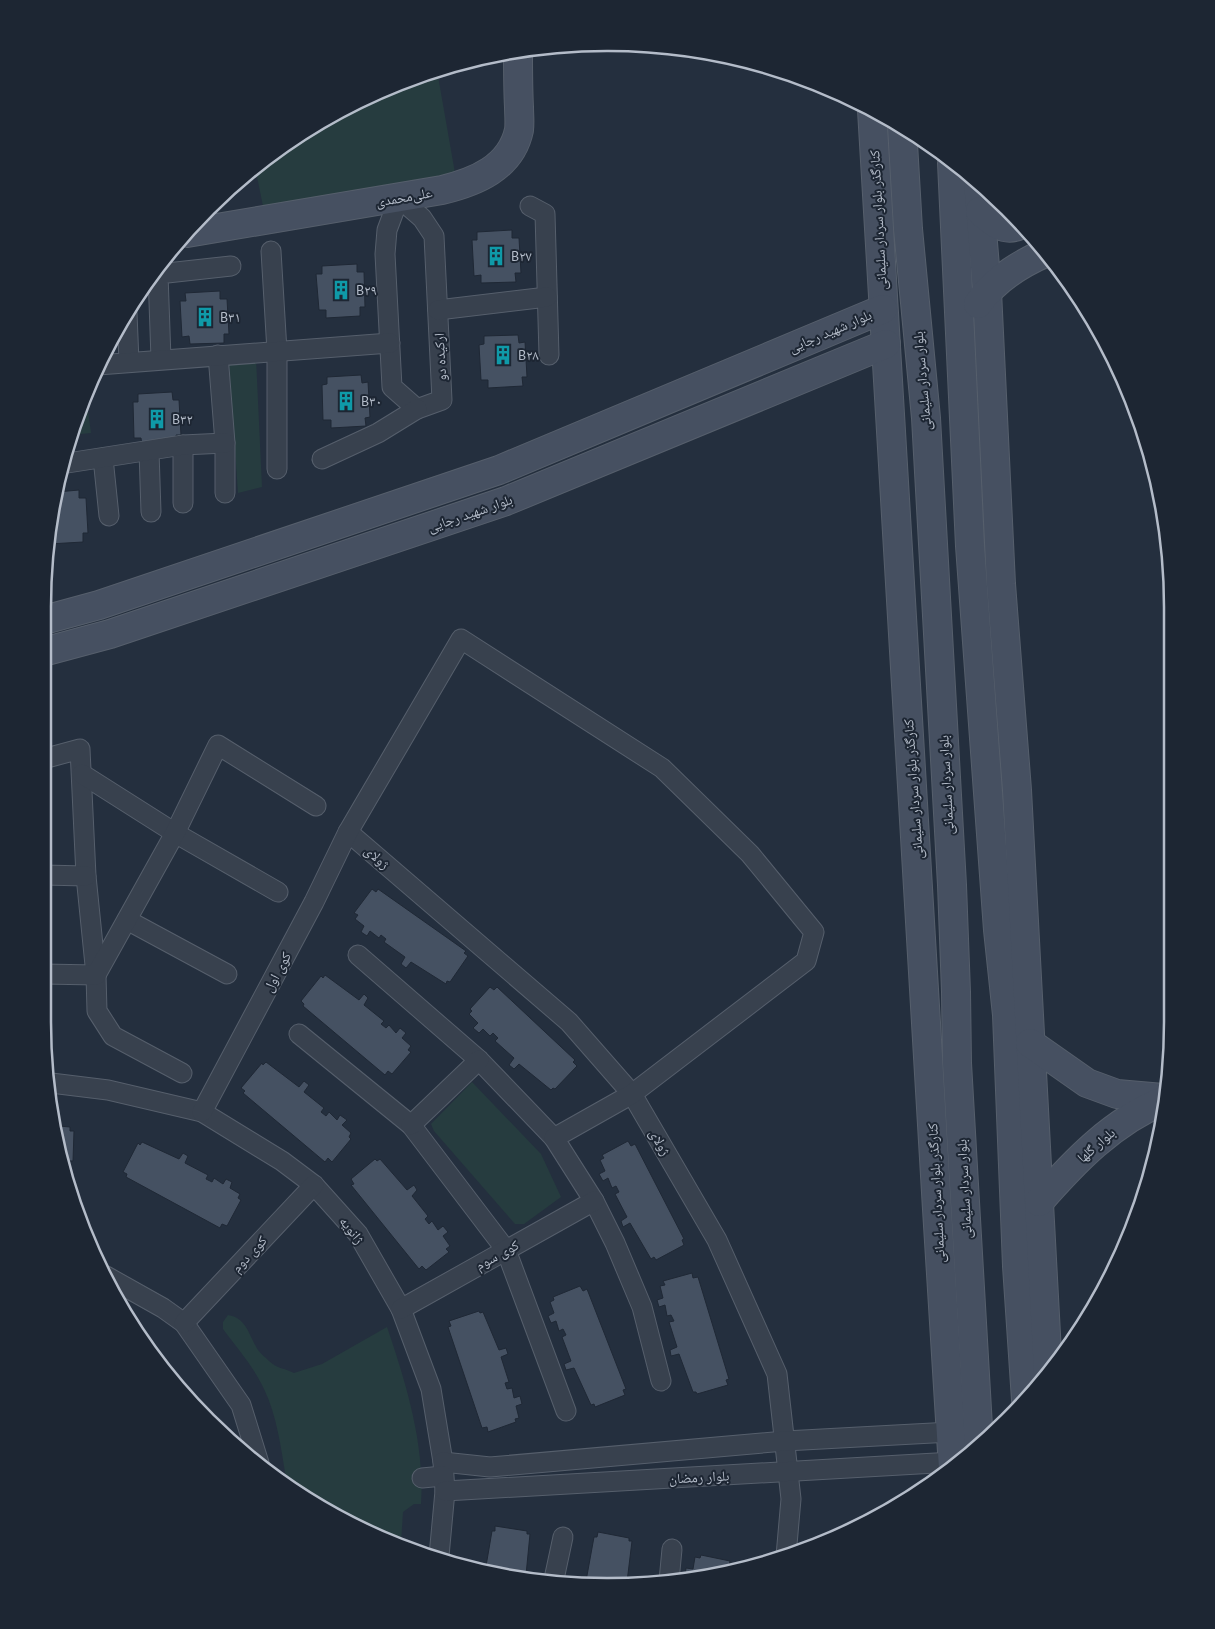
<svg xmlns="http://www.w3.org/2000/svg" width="1215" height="1629" font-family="'PT Sans','Noto Naskh Arabic',sans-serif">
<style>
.green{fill:#263c3f}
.building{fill:#455162;stroke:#1f2835}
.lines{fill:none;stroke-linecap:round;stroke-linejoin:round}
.street-casing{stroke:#565f6c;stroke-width:21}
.secondary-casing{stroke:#565f6c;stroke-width:30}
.street{stroke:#38414e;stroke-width:19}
.secondary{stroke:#465061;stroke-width:28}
.labels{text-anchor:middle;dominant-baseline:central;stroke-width:4;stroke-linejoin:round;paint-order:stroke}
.street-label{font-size:14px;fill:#b4bcc9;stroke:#1d2633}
.poi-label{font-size:14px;fill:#b4bcc9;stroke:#1d2633;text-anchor:start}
.rim{fill:none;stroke:#b4bcc9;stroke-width:2.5}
</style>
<rect width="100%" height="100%" fill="#242f3e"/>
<g class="green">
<path d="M438,76L455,173L263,206L255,167L264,159L358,101L412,80Z"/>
<path d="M256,358L262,487L238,493L229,363Z"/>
<path d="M86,396L91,433L72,435Z"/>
<path d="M472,1082L541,1154L561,1197L524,1224H515L434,1131L431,1124Z"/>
<path d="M228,1315C247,1318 249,1336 258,1350C261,1354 266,1358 269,1361C277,1369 285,1368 294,1373L322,1364L387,1327C406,1383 425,1444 421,1504H414L403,1512L401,1543L357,1528L298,1494L286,1478C281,1448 277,1416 264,1389C254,1367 237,1348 223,1329V1322Z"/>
</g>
<g class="building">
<path d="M512,230V238H519L521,273H515L516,282L481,283V275L474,276L472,240H477V232Z"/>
<path d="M357,264V272H364L365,307H360V316L326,318V310H319L316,274H322V266Z"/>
<path d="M220,291V299H227L229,334H224V343L190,344L189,336L182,337L180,301H186L185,293Z"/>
<path d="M518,335L519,343L525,342L527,377H522L523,386L488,388V380H481L479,345L484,344V336Z"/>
<path d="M361,375L362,383L368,382L370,417L365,418L366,426L331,428V420H323L322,385L327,384V377Z"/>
<path d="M172,392L173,400H179L181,435H176V444L142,446L141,438H134L133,402H138V394Z"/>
<path d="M79,490V498H86L88,533H83V542L49,544L57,492Z"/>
<path d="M372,889L376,892L378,889L466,951L464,953L468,956L450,982L447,981L446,984L411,962L406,968L401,964L405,957L384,942L386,939L381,935L379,938L370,931L367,936L361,932L364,926L355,919L358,915L354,913Z"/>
<path d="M325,975L359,1000L364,994L368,998L364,1005L384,1021L381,1024L386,1028L389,1025L396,1033L400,1028L406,1033L402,1038L411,1046L408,1050L411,1052L392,1074L388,1071L385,1075L303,1006L304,1004L301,1001L321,976L323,978Z"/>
<path d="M490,987L494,990L497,987L575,1060L573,1062L577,1066L555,1089L553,1088L551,1090L519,1064L514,1069L509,1065L514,1058L495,1041L498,1038L493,1033L490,1036L483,1029L479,1033L473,1028L478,1023L469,1014L472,1011L470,1009Z"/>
<path d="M266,1062L299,1087L304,1081L309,1085L304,1092L324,1108L321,1112L326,1116L329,1112L337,1120L340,1115L347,1120L342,1125L351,1133L349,1137L351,1139L332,1162L328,1158L325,1162L243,1093L245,1091L241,1088L262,1063L263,1065Z"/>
<path d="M55,1119H59V1126L70,1127V1131H74L73,1161H68L67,1165H61Z"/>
<path d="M628,1141L631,1146L635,1144L684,1239L682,1240L684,1245L656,1260L654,1257L651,1259L630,1223L623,1227L621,1221L627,1217L615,1194L619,1192L616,1186L612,1188L608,1178L603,1181L599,1174L605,1171L600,1160L604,1158L602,1155Z"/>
<path d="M142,1142L179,1159L183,1153L188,1156L185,1163L208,1175L206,1179L212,1182L214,1178L223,1184L226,1179L232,1182L230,1188L240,1194L238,1198L241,1200L227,1226L222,1224L220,1228L126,1177L127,1174L123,1172L138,1143L140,1145Z"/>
<path d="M375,1159L377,1161L380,1159L407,1190L414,1185L417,1190L412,1196L428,1216L425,1219L429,1224L432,1221L438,1230L443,1226L448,1232L443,1236L450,1246L446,1249L449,1252L426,1270L422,1266L419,1269L351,1185L354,1184L351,1179Z"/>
<path d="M692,1273L693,1278L698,1277L729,1379L726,1380L728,1385L697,1394L696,1392H693L679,1354L671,1356L670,1350L677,1347L669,1322L674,1321L671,1315L667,1316L665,1305L659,1307L657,1300L663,1298L660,1286L665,1285L663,1281Z"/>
<path d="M580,1286L583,1291L587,1289L626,1389L623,1390L625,1395L595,1407L594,1404L591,1405L574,1368L566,1370L564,1364L571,1361L562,1337L566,1335L563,1329L559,1331L556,1321L551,1323L548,1316L554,1313L550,1302L554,1300L553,1297Z"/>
<path d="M479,1311L480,1313L483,1312L499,1350L506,1348L508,1354L501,1357L509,1382L505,1383L507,1389L512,1388L514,1398L520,1396L522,1404L516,1406L519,1418L515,1419L516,1422L488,1432L487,1427L482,1428L448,1327L451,1326L449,1321Z"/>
<path d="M495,1526L527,1531V1534H530L526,1575L534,1577V1578L497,1576L485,1572L492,1531H495Z"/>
<path d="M598,1532L629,1538V1541H632L627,1582L635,1585L586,1581L594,1537H597Z"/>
<path d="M701,1555L730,1561L729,1566L733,1567L732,1571L690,1578L685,1576L686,1568L693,1569L695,1557L700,1558Z"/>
</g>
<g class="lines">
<defs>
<g id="street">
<path d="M399,198L422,218L434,236L442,400L417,409L392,387L385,254L387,230Z"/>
<path d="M530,206L545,214L549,355"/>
<path d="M271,251L277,351V469"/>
<path d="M438,310L547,297"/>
<path d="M127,313L129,362"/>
<path d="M218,355L225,443V493"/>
<path d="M161,359L158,274L231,266"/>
<path d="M98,365L390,343"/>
<path d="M183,445V503"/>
<path d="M149,451L151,512"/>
<path d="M103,458L109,516"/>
<path d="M322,459L378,433L417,409"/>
<path d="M61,464L183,445L225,443"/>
<path d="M43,759L80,749L86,876L96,975L97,1011L113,1036L182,1073"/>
<path d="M82,774L175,833L278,892"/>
<path d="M348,832L569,1022L632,1094L717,1240L777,1374L791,1499L786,1556"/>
<path d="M43,875L86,876"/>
<path d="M127,920L227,974"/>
<path d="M358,955L479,1060L554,1138"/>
<path d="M43,974L96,975L175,833L218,745L316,806"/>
<path d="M299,1034L411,1125L506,1250L566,1411"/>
<path d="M51,1083L108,1090L202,1112L282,1161L314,1185L358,1234L401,1309L431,1389L443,1462L445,1491L439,1556"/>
<path d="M202,1112L314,902L348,832L461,639L662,768L750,854L814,932L806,961L632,1094L554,1138L594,1201L615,1243L642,1307L661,1381"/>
<path d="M411,1125L479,1060"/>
<path d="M106,1276L163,1308L184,1323L241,1405L259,1463"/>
<path d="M401,1309L594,1201"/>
<path d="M184,1323L314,1185"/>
<path d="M443,1462L490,1467L785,1441L951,1432"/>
<path d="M422,1478L443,1476"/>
<path d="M445,1491L953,1462"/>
<path d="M554,1579L563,1537"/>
<path d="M669,1581L672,1549"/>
</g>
<g id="secondary">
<path d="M872,110L937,1209L953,1468"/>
<path d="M902,126L908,229L926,418L952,885L956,992L957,1063L979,1444"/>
<path d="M952,163L970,546L998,930L1007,1015L1017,1266L1026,1400"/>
<path d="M978,182L987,291L1001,584L1017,790L1048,1372"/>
<path d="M980,211C991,221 1004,233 1020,225"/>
<path d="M187,233L442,190C475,182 511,168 519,130C520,122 519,114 519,107C518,88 518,70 518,52"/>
<path d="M978,304C994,280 1020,264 1045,253"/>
<path d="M44,620L99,605L499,470L883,309"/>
<path d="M43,652L110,634L506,501L886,344"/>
<path d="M1030,1043L1087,1083L1117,1094L1163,1098"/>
<path d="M1039,1202C1074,1162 1113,1121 1163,1101"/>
</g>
</defs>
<use href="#street" class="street-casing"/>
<use href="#secondary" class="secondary-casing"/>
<use href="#street" class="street"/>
<use href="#secondary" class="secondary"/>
</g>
<defs>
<symbol id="building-bare" viewBox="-9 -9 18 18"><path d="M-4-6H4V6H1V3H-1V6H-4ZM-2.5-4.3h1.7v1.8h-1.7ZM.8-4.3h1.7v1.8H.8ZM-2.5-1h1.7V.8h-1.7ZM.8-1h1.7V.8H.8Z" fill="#0f9aa8" stroke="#1d2633" stroke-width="2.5" paint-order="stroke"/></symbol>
</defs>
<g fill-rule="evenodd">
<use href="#building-bare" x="482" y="242" width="28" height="28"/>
<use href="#building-bare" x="327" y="276" width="28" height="28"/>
<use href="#building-bare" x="191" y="303" width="28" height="28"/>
<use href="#building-bare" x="489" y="341" width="28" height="28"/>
<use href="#building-bare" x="332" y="387" width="28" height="28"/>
<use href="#building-bare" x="143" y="405" width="28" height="28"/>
</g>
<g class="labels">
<g class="street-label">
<text transform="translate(404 197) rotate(-10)">علی‌محمدی</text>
<text transform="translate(878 220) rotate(-93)">کنارگذر بلوار سردار سلیمانی</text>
<text transform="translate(830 331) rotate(-23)">بلوار شهید رجایی</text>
<text transform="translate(440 357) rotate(-93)">ارکیده دو</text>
<text transform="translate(922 381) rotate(-95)">بلوار سردار سلیمانی</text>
<text transform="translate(470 513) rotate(-19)">بلوار شهید رجایی</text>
<text transform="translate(946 785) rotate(-93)">بلوار سردار سلیمانی</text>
<text transform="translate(913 789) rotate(-94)">کنارگذر بلوار سردار سلیمانی</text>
<text transform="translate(377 857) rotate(41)">ژولای</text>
<text transform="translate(277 972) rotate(-62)">کوی اول</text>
<text transform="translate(660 1142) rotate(60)">ژولای</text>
<text transform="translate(1096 1145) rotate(-41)">بلوار گلها</text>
<text transform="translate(964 1189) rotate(-93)">بلوار سردار سلیمانی</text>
<text transform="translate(936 1193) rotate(-93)">کنارگذر بلوار سردار سلیمانی</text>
<text transform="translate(352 1230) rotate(52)">ژانویه</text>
<text transform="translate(249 1254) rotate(-47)">کوی دوم</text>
<text transform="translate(497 1255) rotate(-29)">کوی سوم</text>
<text transform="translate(699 1477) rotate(-3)">بلوار رمضان</text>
</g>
<g class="poi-label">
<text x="511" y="256">B۲۷</text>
<text x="356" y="290">B۲۹</text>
<text x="220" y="317">B۳۱</text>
<text x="518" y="355">B۲۸</text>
<text x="361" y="401">B۳۰</text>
<text x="172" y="419">B۳۲</text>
</g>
</g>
<path d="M0 0H1215V1629H0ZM607 51H608A556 556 0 0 1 1164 607V1022A556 556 0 0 1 608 1578H607A556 556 0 0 1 51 1022V607A556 556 0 0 1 607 51Z" fill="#1d2633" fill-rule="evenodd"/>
<path class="rim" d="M607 51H608A556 556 0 0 1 1164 607V1022A556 556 0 0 1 608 1578H607A556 556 0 0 1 51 1022V607A556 556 0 0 1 607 51Z"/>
</svg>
